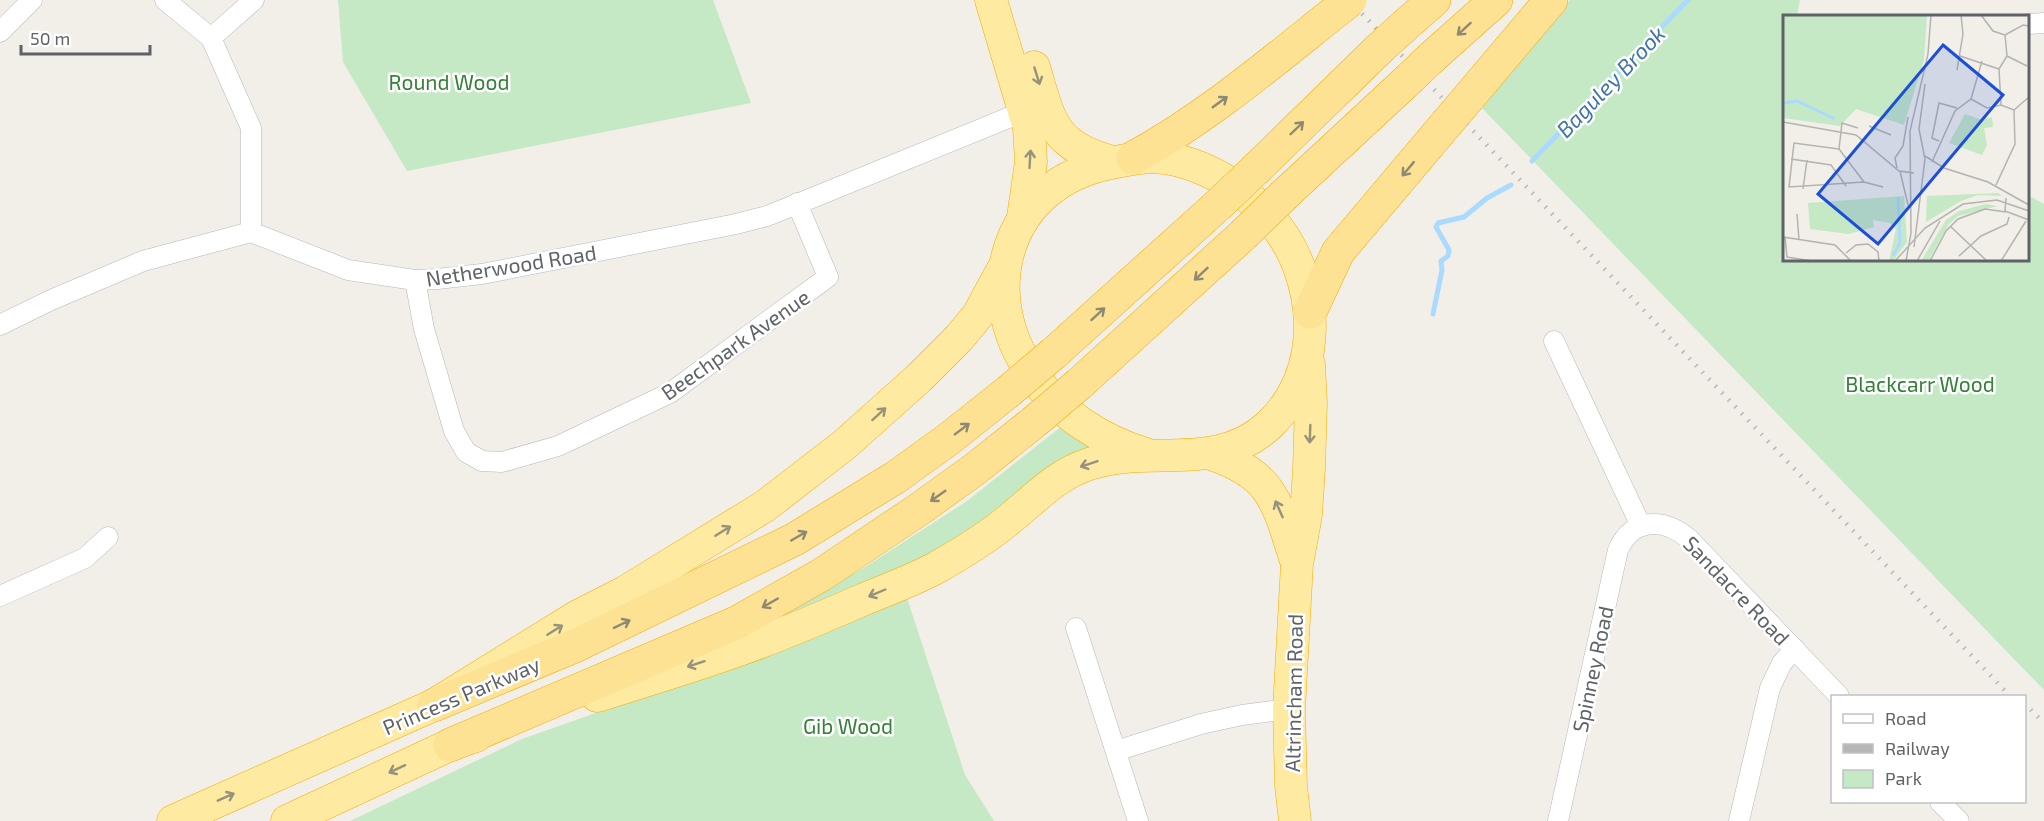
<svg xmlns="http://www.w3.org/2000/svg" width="2044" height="821" font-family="'Exo 2',sans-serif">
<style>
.green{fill:#c5e8c5}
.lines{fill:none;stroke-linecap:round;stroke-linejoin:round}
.stream{stroke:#aadaff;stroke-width:5}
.minor-casing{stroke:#b5b8bc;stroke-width:21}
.trunk-casing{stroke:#f9ab00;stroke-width:33}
.motorway-casing{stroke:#f9ab00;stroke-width:34}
.minor{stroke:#fff;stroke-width:20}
.trunk{stroke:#feeaa1;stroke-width:32}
.motorway{stroke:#fde293;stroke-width:33}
.rail{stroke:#b6b7b8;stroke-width:4.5;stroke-dasharray:1.5 8;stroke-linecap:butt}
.motorway-bridge-casing{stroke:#f9ab00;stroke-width:34;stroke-linecap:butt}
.motorway-bridge{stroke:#fde293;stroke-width:33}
.oneway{stroke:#8e8975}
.oneway2{stroke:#97927c}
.labels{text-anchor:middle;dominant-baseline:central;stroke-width:5;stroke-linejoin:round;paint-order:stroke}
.park-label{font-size:21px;fill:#348238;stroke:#fff}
.street-label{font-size:21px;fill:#5f6368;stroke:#fff}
.water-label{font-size:22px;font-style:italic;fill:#4174aa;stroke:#fff}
.inset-river{fill:none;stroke:#aadaff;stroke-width:3}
.inset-road{fill:none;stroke:#b3b3b1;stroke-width:1.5}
.view{fill:#1d4ed8;fill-opacity:0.15;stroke:#1d4ed8;stroke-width:3}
.inset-edge{fill:none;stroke:#5f6368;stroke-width:3}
</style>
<rect width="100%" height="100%" fill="#f1efe8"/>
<g class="green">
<path d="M338,0H713L751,103L407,171L343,62Z"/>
<path d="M1570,0H1800L1797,16H1784V260H2028V195L2044,204V690L1482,108L1556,13Z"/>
<path d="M1062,426L1097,449L975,531L871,582L750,630L862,569L967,501Z"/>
<path d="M907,598L965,775L994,821H350L522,739L763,654Z"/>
</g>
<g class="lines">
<g class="stream">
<path d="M1532,161L1688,0"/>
<path d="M1433,314L1442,270L1441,261L1448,256L1449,250L1436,227L1438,223L1464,217L1487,198L1511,185"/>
</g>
<defs>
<g id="minor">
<path d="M165,0L211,38L251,128V232"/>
<path d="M2028,24L2044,23"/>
<path d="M0,32L32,0"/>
<path d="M211,38L254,0"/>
<path d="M415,280L424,329L454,431L466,452L482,461L502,462L558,446L670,393L828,277L797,203"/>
<path d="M0,325L51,300L143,261L251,232L348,270L415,280L437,279L482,274L736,224L767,216L817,196L1025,111"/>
<path d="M1554,341L1641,526"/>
<path d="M0,596L85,558L108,537"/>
<path d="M1076,628L1138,821"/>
<path d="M1116,751L1201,724L1242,715L1289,709"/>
<path d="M1940,802L1959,821"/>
<path d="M1558,821L1618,550C1633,517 1664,518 1689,539L1839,696"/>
<path d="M1739,821L1770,688L1782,663L1795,649"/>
</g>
<g id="trunk">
<path d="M991,0L1029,128L1031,162L1023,217"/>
<path d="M1034,67C1050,121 1052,146 1113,162"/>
<path d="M1211,454C1272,474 1277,501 1295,558"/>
<path d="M597,696C644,681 692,667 739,650C781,635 821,618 862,600C886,590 911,581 934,569C959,555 984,540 1006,522C1033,501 1055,475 1089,464C1150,444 1216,473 1268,426C1313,384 1319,322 1299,267C1280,216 1232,175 1180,161C1156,154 1135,158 1111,163C1006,183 974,292 1033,375C1059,414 1102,441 1146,454"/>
<path d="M173,821L434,705L576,617L625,592L765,506L844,445L919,378L959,338L978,315L1003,269"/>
<path d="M287,821L450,745L476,736"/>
<path d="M1295,821L1291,786L1289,709L1297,564L1306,515L1309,469L1311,403L1309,364"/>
</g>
<g id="motorway">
<path d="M1402,28L1434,0"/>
<path d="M1431,58L1496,0"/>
<path d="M1469,97L1551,0"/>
<path d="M1133,158C1208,117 1273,61 1340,8"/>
<path d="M1256,169L1379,49"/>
<path d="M1284,195L1408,80"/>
<path d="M1310,312L1338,252L1446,124"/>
<path d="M1054,353L1217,206"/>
<path d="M1079,384L1243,235"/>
<path d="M434,705L577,645L795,539L896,477L950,438L1009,391"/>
<path d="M450,745L736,623L821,575L918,510L975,469L1034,422"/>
</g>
</defs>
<use href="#minor" class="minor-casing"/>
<use href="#trunk" class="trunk-casing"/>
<use href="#motorway" class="motorway-casing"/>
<use href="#minor" class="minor"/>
<use href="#trunk" class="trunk"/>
<use href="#motorway" class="motorway"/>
<g class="rail">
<path d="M1349,0L2010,696"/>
<path d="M2024,703L2044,723"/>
</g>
<defs>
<g id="motorway-bridge">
<path d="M1340,8L1350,0"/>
<path d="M1379,49L1402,28"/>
<path d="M1408,80L1431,58"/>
<path d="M1446,124L1469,97"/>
<path d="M1217,206L1256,169"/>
<path d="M1243,235L1284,195"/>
<path d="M1009,391L1054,353"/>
<path d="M1034,422L1079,384"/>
</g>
</defs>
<use href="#motorway-bridge" class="motorway-bridge-casing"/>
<use href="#motorway-bridge" class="motorway-bridge"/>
</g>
<defs><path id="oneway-shaft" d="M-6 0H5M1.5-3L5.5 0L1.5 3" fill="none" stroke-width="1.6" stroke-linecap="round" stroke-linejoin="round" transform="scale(1.5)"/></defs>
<g class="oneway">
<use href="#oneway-shaft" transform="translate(1464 29) rotate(138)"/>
<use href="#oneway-shaft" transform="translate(1220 102) rotate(-36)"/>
<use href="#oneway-shaft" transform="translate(1297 128) rotate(-44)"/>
<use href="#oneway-shaft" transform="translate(1408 169) rotate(130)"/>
<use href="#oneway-shaft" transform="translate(1201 274) rotate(137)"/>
<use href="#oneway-shaft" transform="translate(1098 314) rotate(-42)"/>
<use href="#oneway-shaft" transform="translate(962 429) rotate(-37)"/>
<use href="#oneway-shaft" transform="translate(938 496) rotate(145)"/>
<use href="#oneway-shaft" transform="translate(799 536) rotate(-30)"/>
<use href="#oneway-shaft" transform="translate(770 603) rotate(150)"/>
<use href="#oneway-shaft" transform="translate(622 624) rotate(-26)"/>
</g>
<g class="oneway2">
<use href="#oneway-shaft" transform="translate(1037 76) rotate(73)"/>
<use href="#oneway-shaft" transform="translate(1030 159) rotate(-87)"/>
<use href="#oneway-shaft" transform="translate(879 414) rotate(-42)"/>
<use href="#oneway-shaft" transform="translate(1310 434) rotate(92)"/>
<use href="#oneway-shaft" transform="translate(1089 464) rotate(162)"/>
<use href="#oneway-shaft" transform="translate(1279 509) rotate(-114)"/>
<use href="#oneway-shaft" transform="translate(723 531) rotate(-32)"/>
<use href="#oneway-shaft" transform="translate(877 593) rotate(157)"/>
<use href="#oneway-shaft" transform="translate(555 630) rotate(-32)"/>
<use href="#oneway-shaft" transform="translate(696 664) rotate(162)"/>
<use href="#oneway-shaft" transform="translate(397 769) rotate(155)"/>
<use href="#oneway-shaft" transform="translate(226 797) rotate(-24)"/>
</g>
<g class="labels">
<g class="park-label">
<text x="449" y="81">Round Wood</text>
<text x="1920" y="383">Blackcarr Wood</text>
<text x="848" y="725">Gib Wood</text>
</g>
<g class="street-label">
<text transform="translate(511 265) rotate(-9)">Netherwood Road</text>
<text transform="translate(735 344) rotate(-35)">Beechpark Avenue</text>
<text transform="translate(1737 590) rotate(46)">Sandacre Road</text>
<text transform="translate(1592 669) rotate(-78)">Spinney Road</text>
<text transform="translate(1293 693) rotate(-89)">Altrincham Road</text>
<text transform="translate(461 695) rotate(-23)">Princess Parkway</text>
</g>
<g class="water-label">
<text transform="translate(1610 81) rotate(-46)">Baguley Brook</text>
</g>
</g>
<g transform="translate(1783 15)">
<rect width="246" height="246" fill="#f1efe8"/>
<path d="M0,0H144L141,45L121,110L73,94L57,111L0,103ZM182,99L200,105L209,102L210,112L201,113L204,130L199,140L166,128ZM215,178L219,181L195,180L178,186L143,207L144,181ZM121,181L124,227L110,246H106L113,214L107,208L90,205L91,212L66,219L27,214L25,188ZM203,189L215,191L175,201L166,209L145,246H138L163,205L176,196Z" fill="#c5e8c5"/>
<path class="inset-river" d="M0,88L14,86L52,104M110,241L117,228L115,182"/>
<path class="inset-road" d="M198,0L210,16L222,20L224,41M222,20L240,10L246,11M177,41L216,54L224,41M224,41L244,51M216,54L218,90M174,55L180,19L178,0M188,84L204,93L218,90L231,95M0,107L73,120L116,156L131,158M86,111L108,120M156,126L149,123L156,88L174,93M56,134L11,128L6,172L81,167L100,172M56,134L59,108L75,113M56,134L81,167M142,141L161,153L205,167L246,190M8,144L48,150L63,171M149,147L172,96L188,84L199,46M114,153L112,143L120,131L125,102M117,156L125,190M213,170L232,129L231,95L246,82M20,174L24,145M223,183L222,196L246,205M14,199L16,225M167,211L204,246M0,222L52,230L68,246M2,222L4,242L29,246M131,232L142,144L136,114L142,69M63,238L73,230L85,229L95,237L96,246M176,241L198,221L224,209L226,202M112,246L142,213L180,189L214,185L246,196M123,246L128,218L127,116L145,39L148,0M134,246L157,206M147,246L163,216L175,204L202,194L223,197M218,246L243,206"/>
<path class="view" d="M160,30L220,80L95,229L35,179Z"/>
<rect width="246" height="246" class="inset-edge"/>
</g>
<rect x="1831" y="695" width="195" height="108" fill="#ffffff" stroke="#bfc1c3" stroke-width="1.5"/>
<rect x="1843" y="714" width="30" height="9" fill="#ffffff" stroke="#bfc1c3" stroke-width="1.5"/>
<text x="1885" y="725" font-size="18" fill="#5f6368">Road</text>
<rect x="1843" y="744" width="30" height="9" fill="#b6b7b8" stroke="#bfc1c3" stroke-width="1.5"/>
<text x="1885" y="755" font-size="18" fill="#5f6368">Railway</text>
<rect x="1843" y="770" width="30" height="18" fill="#c5e8c5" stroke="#bfc1c3" stroke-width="1.5"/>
<text x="1885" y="785" font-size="18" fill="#5f6368">Park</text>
<path d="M21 45v9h129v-9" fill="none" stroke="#5f6368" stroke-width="3"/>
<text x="30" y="45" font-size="18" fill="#5f6368" stroke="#ffffff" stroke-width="4.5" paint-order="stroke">50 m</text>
</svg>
